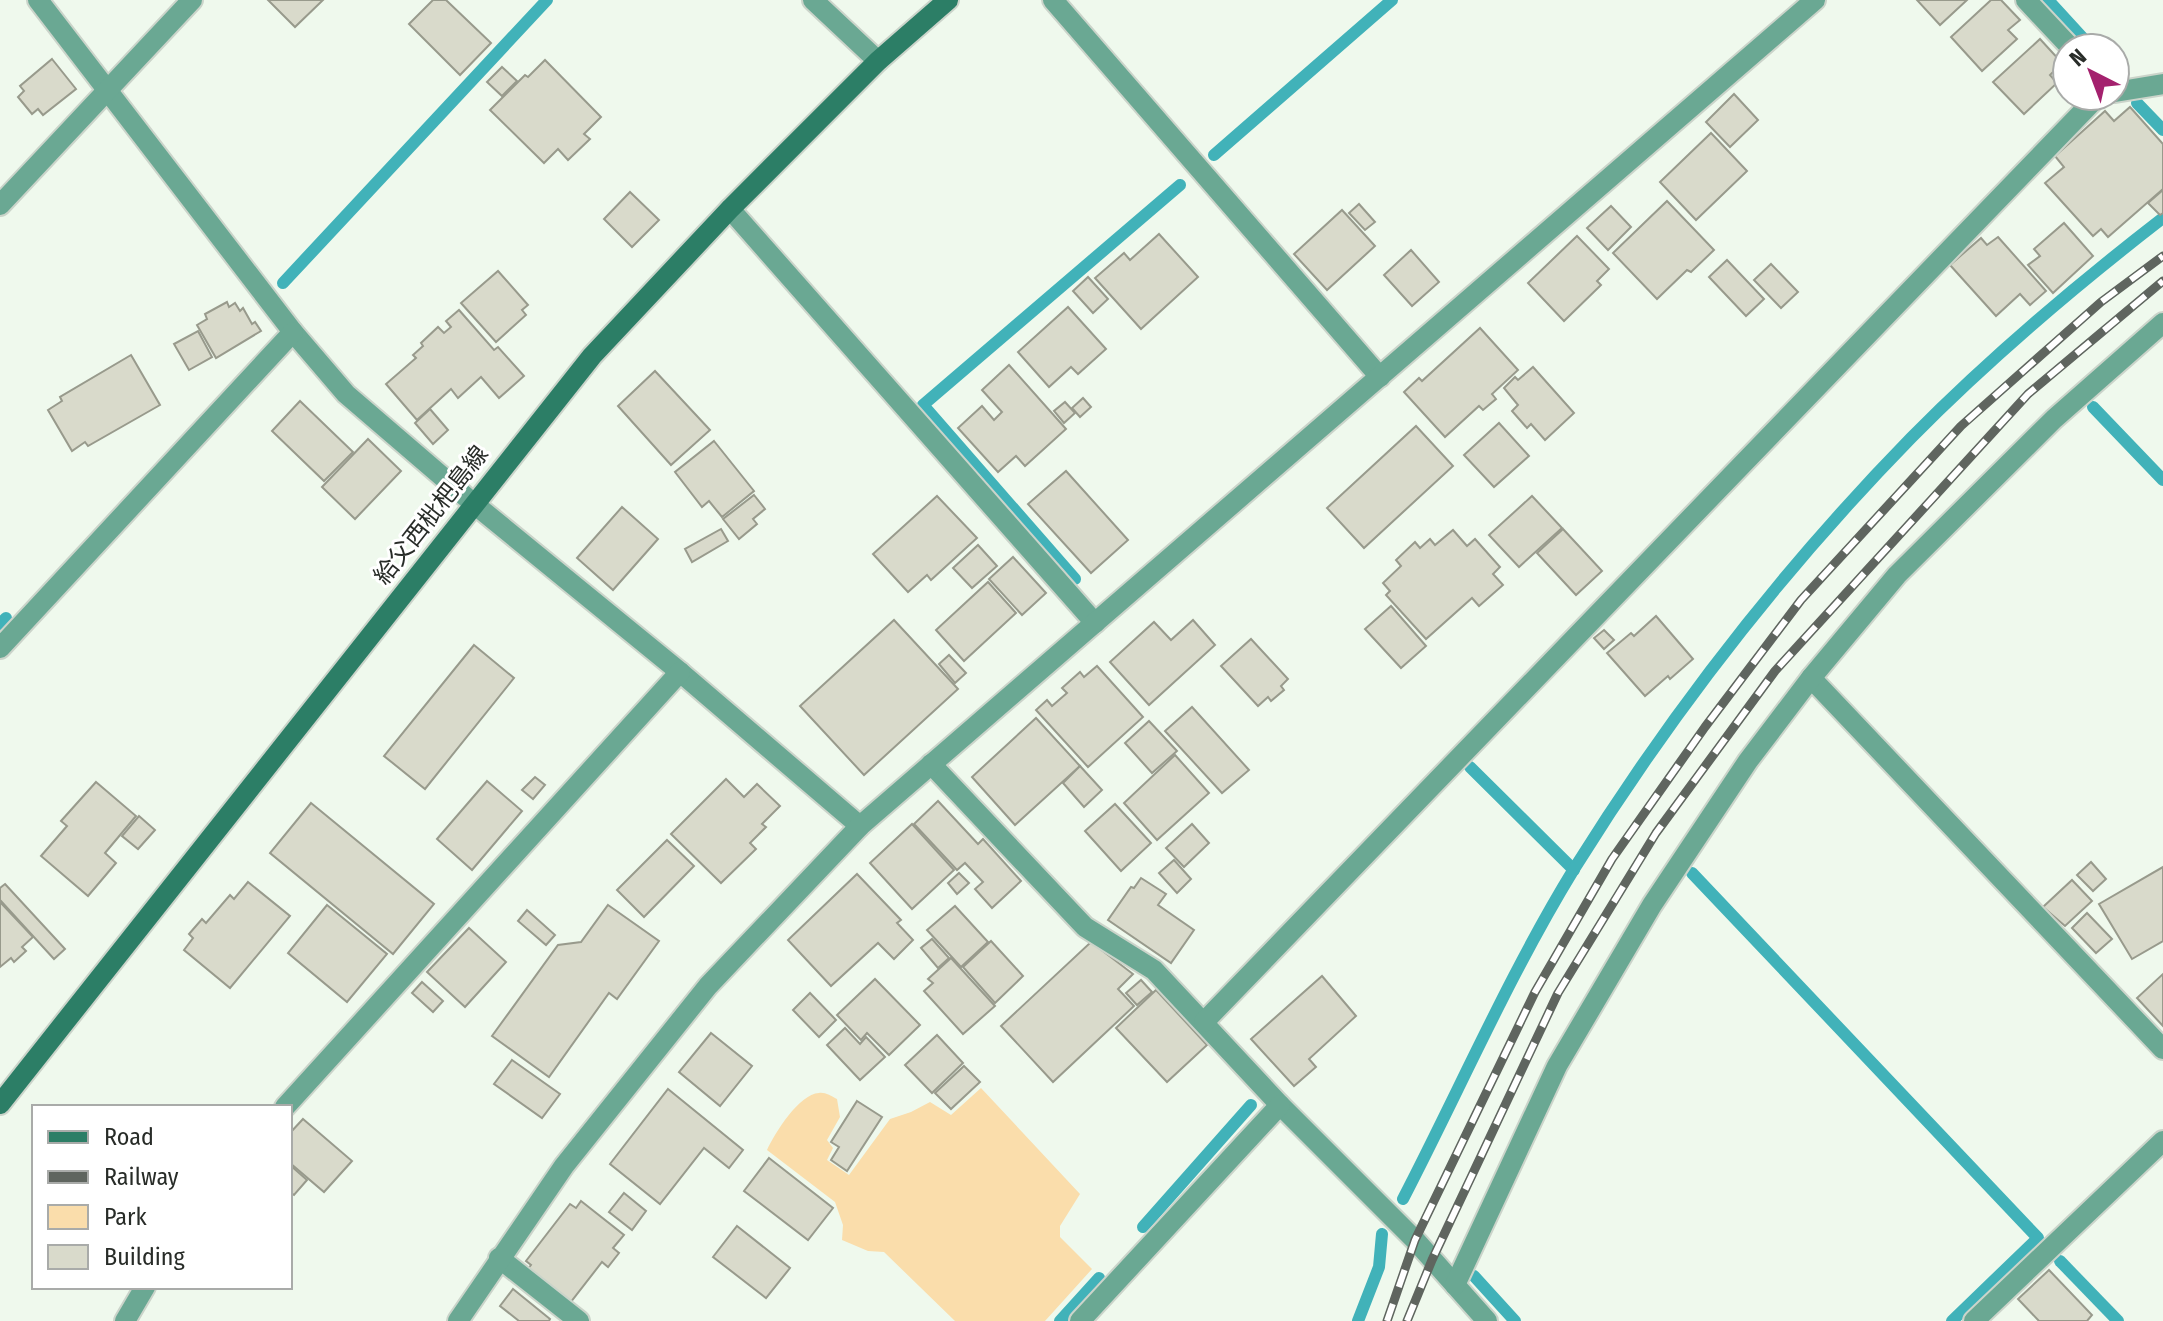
<svg xmlns="http://www.w3.org/2000/svg" width="2163" height="1321" font-family="'Fira Sans Condensed','Noto Sans JP',sans-serif">
<style>
.green{fill:#faddab}
.lines{fill:none;stroke-linecap:round;stroke-linejoin:round}
.stream{stroke:#41b2b9;stroke-width:12}
.building{fill:#d9dacb;stroke:#989a8c;stroke-width:2}
.minor-casing{stroke:#cbd4ca;stroke-width:24}
.tertiary-casing{stroke:#cbd4ca;stroke-width:24}
.secondary-casing{stroke:#cbd4ca;stroke-width:24}
.minor{stroke:#6aa893;stroke-width:20}
.tertiary{stroke:#6aa893;stroke-width:20}
.secondary{stroke:#2c7e66;stroke-width:20}
.rail-casing{stroke:#5f655f;stroke-width:9}
.rail{stroke:#fff;stroke-width:6;stroke-dasharray:18;stroke-linecap:butt}
.labels{text-anchor:middle;dominant-baseline:central;stroke-width:6;stroke-linejoin:round;paint-order:stroke}
.street-label{font-size:24px;fill:#282c28;stroke:#fff}
</style>
<rect width="100%" height="100%" fill="#eff9ed"/>
<path class="green" d="M981,1088L1080,1194L1060,1226V1237L1092,1269L1045,1321H955L884,1252L868,1251L842,1240L843,1225L835,1202L767,1150C775,1133 799,1094 819,1093C825,1092 831,1096 837,1099L840,1117L827,1140L833,1148L827,1160L849,1175L890,1119L911,1112L930,1102L951,1115Z"/>
<g class="lines">
<g class="stream">
<path d="M2048,0L2092,48"/>
<path d="M2115,74L2117,76"/>
<path d="M2137,103L2163,130"/>
<path d="M1214,155L1392,0"/>
<path d="M283,283L547,0"/>
<path d="M2093,407L2163,480"/>
<path d="M1075,579L923,405L1180,185"/>
<path d="M0,624L6,618"/>
<path d="M1470,767L1574,870"/>
<path d="M1692,873L2038,1238L1952,1321"/>
<path d="M1403,1199C1460,1089 1509,975 1574,869C1670,715 1784,568 1911,438C1989,359 2075,286 2163,218"/>
<path d="M1143,1227L1251,1105"/>
<path d="M2060,1261L2118,1321"/>
<path d="M1474,1276L1515,1321"/>
<path d="M1060,1321L1099,1278"/>
<path d="M1358,1321L1379,1267L1382,1234"/>
</g>
</g>
<g class="building">
<path d="M268,0H323L295,27Z"/>
<path d="M433,0H446L491,43L460,75L409,24Z"/>
<path d="M1917,0H1967L1940,25Z"/>
<path d="M1991,0H2001L2020,20L2008,30L2017,39L1982,71L1951,37Z"/>
<path d="M2040,39L2062,63L2050,75L2057,83L2024,114L1993,82Z"/>
<path d="M52,59L76,89L43,115L38,109L32,114L18,97L24,91L20,86Z"/>
<path d="M545,60L601,117L584,134L590,139L568,160L558,149L544,163L490,110L525,75L528,77Z"/>
<path d="M502,67L517,81L502,96L487,82Z"/>
<path d="M1734,94L1758,120L1730,147L1706,122Z"/>
<path d="M2130,107L2163,144V189L2108,237L2101,229L2093,236L2045,183L2064,167L2055,156L2105,111L2114,121Z"/>
<path d="M1711,133L1747,171L1696,220L1660,182Z"/>
<path d="M2163,190V213L2160,215L2148,203Z"/>
<path d="M630,192L659,220L632,247L604,219Z"/>
<path d="M1667,201L1714,250L1691,272L1687,270L1657,299L1613,253Z"/>
<path d="M1359,204L1375,222L1365,230L1349,213Z"/>
<path d="M1611,206L1631,227L1608,250L1587,228Z"/>
<path d="M1342,210L1375,246L1327,290L1294,254Z"/>
<path d="M2064,223L2093,256L2053,293L2028,265L2040,256L2034,249Z"/>
<path d="M1159,234L1198,277L1141,329L1095,278L1124,253L1130,260Z"/>
<path d="M1577,236L1609,269L1597,281L1601,285L1564,321L1528,283Z"/>
<path d="M1998,237L2046,291L2030,305L2020,294L1996,316L1950,265L1981,238L1987,245Z"/>
<path d="M1411,250L1439,282L1412,306L1384,275Z"/>
<path d="M1727,260L1764,299L1746,316L1709,277Z"/>
<path d="M1771,264L1798,292L1781,308L1754,280Z"/>
<path d="M498,271L528,305L522,310L526,315L496,342L461,303Z"/>
<path d="M1088,277L1108,299L1093,313L1073,291Z"/>
<path d="M227,302L229,307L235,303L240,311L243,308L252,324L255,322L261,331L216,358L197,325L207,319L205,314Z"/>
<path d="M1068,307L1106,349L1078,374L1071,367L1049,387L1018,352Z"/>
<path d="M459,310L494,350L498,347L524,376L499,398L481,377L458,398L451,389L417,420L386,384L416,358L413,355L423,346L421,343L438,327L444,333L451,327L446,321Z"/>
<path d="M1480,328L1518,370L1492,394L1496,399L1483,410L1479,406L1445,437L1404,392L1419,378L1422,381Z"/>
<path d="M198,331L212,357L189,370L174,344Z"/>
<path d="M131,355L160,405L88,446L85,442L72,451L48,410L62,401L60,397Z"/>
<path d="M1009,365L1066,429L1025,466L1016,456L998,472L958,428L982,406L994,420L1002,412L982,390Z"/>
<path d="M1533,367L1574,413L1545,440L1531,424L1527,428L1512,411L1518,405L1504,388L1515,377L1518,380Z"/>
<path d="M655,371L710,430L671,465L618,406Z"/>
<path d="M1083,398L1091,407L1080,417L1072,408Z"/>
<path d="M300,401L353,452L324,481L272,431Z"/>
<path d="M1065,402L1075,413L1064,423L1054,411Z"/>
<path d="M430,409L448,430L433,444L415,423Z"/>
<path d="M1499,423L1529,456L1494,487L1464,455Z"/>
<path d="M1416,426L1453,466L1364,548L1327,508Z"/>
<path d="M368,439L401,471L355,519L322,487Z"/>
<path d="M714,441L754,491L722,517L709,501L702,507L675,472Z"/>
<path d="M1066,471L1128,540L1091,573L1028,504Z"/>
<path d="M754,495L765,509L753,519L757,524L739,539L723,519Z"/>
<path d="M937,496L977,538L931,580L927,575L908,592L873,554Z"/>
<path d="M1532,496L1562,528L1519,567L1489,535Z"/>
<path d="M622,507L658,539L613,590L577,558Z"/>
<path d="M721,529L728,541L692,562L685,549Z"/>
<path d="M1563,529L1602,571L1576,595L1537,553Z"/>
<path d="M1453,530L1467,546L1475,539L1500,567L1493,574L1503,585L1479,606L1472,598L1426,639L1386,595L1390,591L1383,583L1401,566L1396,560L1415,542L1420,548L1430,539L1435,545Z"/>
<path d="M978,545L997,566L972,588L953,568Z"/>
<path d="M1013,557L1046,593L1022,615L989,579Z"/>
<path d="M988,582L1016,613L964,661L936,630Z"/>
<path d="M1391,606L1426,646L1401,668L1365,629Z"/>
<path d="M1656,616L1693,659L1670,679L1668,676L1645,696L1607,653L1631,633L1634,636Z"/>
<path d="M894,620L958,689L864,775L800,706Z"/>
<path d="M1193,620L1215,645L1149,705L1110,662L1154,622L1171,640Z"/>
<path d="M1604,630L1614,640L1604,649L1594,638Z"/>
<path d="M1251,639L1288,679L1281,686L1284,690L1271,701L1268,697L1258,706L1221,666Z"/>
<path d="M474,645L514,678L425,789L384,756Z"/>
<path d="M949,655L966,673L955,683L939,664Z"/>
<path d="M1097,666L1143,717L1088,767L1036,710L1047,700L1052,706L1067,693L1062,688L1080,672L1084,677Z"/>
<path d="M1192,707L1249,770L1222,793L1165,731Z"/>
<path d="M1036,718L1080,766L1015,825L972,777Z"/>
<path d="M1149,721L1177,751L1152,773L1125,743Z"/>
<path d="M1175,755L1209,793L1157,840L1124,803Z"/>
<path d="M1080,766L1102,790L1084,807L1063,783Z"/>
<path d="M535,777L545,785L533,799L522,790Z"/>
<path d="M726,779L744,797L757,784L780,806L762,824L766,827L750,843L756,849L721,883L671,834Z"/>
<path d="M487,781L522,811L472,870L437,839Z"/>
<path d="M96,782L136,816L105,853L116,863L88,896L41,856L67,826L61,821Z"/>
<path d="M938,801L978,844L983,839L1021,881L992,908L975,889L983,882L965,863L957,870L914,824Z"/>
<path d="M311,803L434,904L393,954L270,853Z"/>
<path d="M1115,804L1151,843L1121,871L1085,831Z"/>
<path d="M139,816L155,830L138,849L122,836Z"/>
<path d="M912,824L954,870L912,909L870,863Z"/>
<path d="M1192,824L1209,843L1184,867L1166,848Z"/>
<path d="M667,840L694,866L644,917L617,890Z"/>
<path d="M1174,860L1191,879L1177,893L1159,873Z"/>
<path d="M2091,862L2106,879L2093,891L2077,875Z"/>
<path d="M2163,867V941L2132,959L2099,904Z"/>
<path d="M959,873L969,883L957,894L948,883Z"/>
<path d="M857,874L901,920L897,923L913,940L894,959L878,943L831,986L788,940Z"/>
<path d="M1141,878L1166,894L1158,905L1194,930L1171,963L1108,920L1131,887L1134,888Z"/>
<path d="M2072,880L2092,901L2065,926L2043,907Z"/>
<path d="M248,882L290,916L230,988L184,950L193,938L189,934L202,919L206,923L230,895L234,899Z"/>
<path d="M5,884L65,949L54,959L0,900V888Z"/>
<path d="M0,902L33,937L22,947L26,951L14,962L11,958L0,967Z"/>
<path d="M327,905L387,954L347,1002L288,953Z"/>
<path d="M608,905L659,941L617,999L609,993L549,1077L492,1036L558,945L581,942Z"/>
<path d="M955,906L988,942L961,967L927,930Z"/>
<path d="M527,910L555,935L546,945L518,921Z"/>
<path d="M2087,913L2112,939L2096,953L2072,928Z"/>
<path d="M469,928L506,962L465,1007L427,972Z"/>
<path d="M932,939L949,958L938,968L921,948Z"/>
<path d="M991,941L1023,976L995,1003L963,967Z"/>
<path d="M1091,942L1133,974L1118,989L1134,1006L1053,1082L1001,1026Z"/>
<path d="M951,958L995,1006L963,1034L924,991L933,983L928,979Z"/>
<path d="M2163,974V1026L2137,998Z"/>
<path d="M1322,976L1356,1016L1309,1059L1316,1067L1294,1086L1251,1039Z"/>
<path d="M875,979L920,1025L889,1055L867,1033L861,1040L837,1015Z"/>
<path d="M1141,980L1152,992L1137,1005L1126,993Z"/>
<path d="M422,982L443,1001L433,1012L412,993Z"/>
<path d="M1156,990L1207,1045L1167,1082L1116,1028Z"/>
<path d="M810,993L836,1020L819,1037L793,1010Z"/>
<path d="M845,1028L860,1044L866,1037L885,1057L860,1080L827,1045Z"/>
<path d="M711,1033L752,1066L720,1106L679,1072Z"/>
<path d="M937,1035L963,1063L932,1093L905,1065Z"/>
<path d="M512,1060L560,1094L542,1118L494,1084Z"/>
<path d="M964,1066L980,1082L951,1109L935,1093Z"/>
<path d="M668,1089L743,1150L729,1168L704,1148L660,1204L610,1164Z"/>
<path d="M857,1101L882,1117L847,1171L831,1160L839,1147L831,1142Z"/>
<path d="M303,1119L352,1161L324,1192L290,1163V1133Z"/>
<path d="M769,1158L833,1208L808,1240L744,1191Z"/>
<path d="M290,1165L307,1180L294,1195L290,1192Z"/>
<path d="M624,1193L646,1211L632,1230L609,1212Z"/>
<path d="M581,1201L624,1235L613,1248L619,1253L608,1267L602,1262L570,1303L527,1270L531,1265L526,1261L570,1204L576,1208Z"/>
<path d="M737,1226L790,1268L766,1298L713,1257Z"/>
<path d="M2049,1270L2092,1315L2087,1321H2039L2018,1299Z"/>
<path d="M513,1289L550,1319L549,1321H519L500,1306Z"/>
</g>
<g class="lines">
<defs>
<g id="minor">
<path d="M38,0L293,332L346,394L473,503L680,672L860,826"/>
<path d="M813,0L878,61"/>
<path d="M1053,0L1380,377"/>
<path d="M2026,0L2071,48"/>
<path d="M2115,92L2163,84"/>
<path d="M0,205L192,0"/>
<path d="M730,209L1095,623"/>
<path d="M0,648L293,332"/>
<path d="M1811,678L2163,1049"/>
<path d="M931,764L1085,927L1154,970L1280,1105L1415,1240L1487,1321"/>
<path d="M1204,1022L2098,96"/>
<path d="M285,1107L680,672"/>
<path d="M499,1258L579,1321"/>
<path d="M1455,1285L1557,1066L1652,905L1748,761L1811,678L1897,575L2054,419L2163,323"/>
<path d="M125,1321L145,1287"/>
<path d="M1080,1321L1280,1105"/>
<path d="M1974,1321L2163,1141"/>
</g>
<path id="tertiary" d="M458,1321L564,1166L708,986L860,826L1815,0"/>
<path id="secondary" d="M0,1104L592,356L730,209L878,61L948,0"/>
</defs>
<use href="#minor" class="minor-casing"/>
<use href="#tertiary" class="tertiary-casing"/>
<use href="#secondary" class="secondary-casing"/>
<use href="#minor" class="minor"/>
<use href="#tertiary" class="tertiary"/>
<use href="#secondary" class="secondary"/>
<defs>
<g id="rail">
<path d="M1387,1321L1415,1240L1535,992L1612,859L1705,727L1801,600L1961,426L2101,302L2163,256"/>
<path d="M1407,1321L1432,1260L1558,993L1656,833L1775,671L2028,394L2163,281"/>
</g>
</defs>
<use href="#rail" class="rail-casing"/>
<use href="#rail" class="rail"/>
</g>
<g class="labels">
<g class="street-label">
<text transform="translate(431 515) rotate(-52)">給父西枇杷島線</text>
</g>
</g>
<rect x="32" y="1105" width="260" height="184" fill="#ffffff" stroke="#a9aba9" stroke-width="2"/>
<rect x="48" y="1131" width="40" height="12" fill="#2c7e66" stroke="#a9aba9" stroke-width="2"/>
<text x="104" y="1145" font-size="24" fill="#282c28">Road</text>
<rect x="48" y="1171" width="40" height="12" fill="#5f655f" stroke="#a9aba9" stroke-width="2"/>
<text x="104" y="1185" font-size="24" fill="#282c28">Railway</text>
<rect x="48" y="1205" width="40" height="24" fill="#faddab" stroke="#a9aba9" stroke-width="2"/>
<text x="104" y="1225" font-size="24" fill="#282c28">Park</text>
<rect x="48" y="1245" width="40" height="24" fill="#d9dacb" stroke="#a9aba9" stroke-width="2"/>
<text x="104" y="1265" font-size="24" fill="#282c28">Building</text>
<g transform="translate(2091 72) rotate(318)"><circle r="38" fill="#ffffff" stroke="#a9aba9" stroke-width="2"/>
<path d="M0-6L14 30L0 20L-14 30Z" fill="#a4216e"/>
<text y="-12" font-size="22" font-weight="bold" text-anchor="middle" fill="#282c28">N</text>
</g>
</svg>
